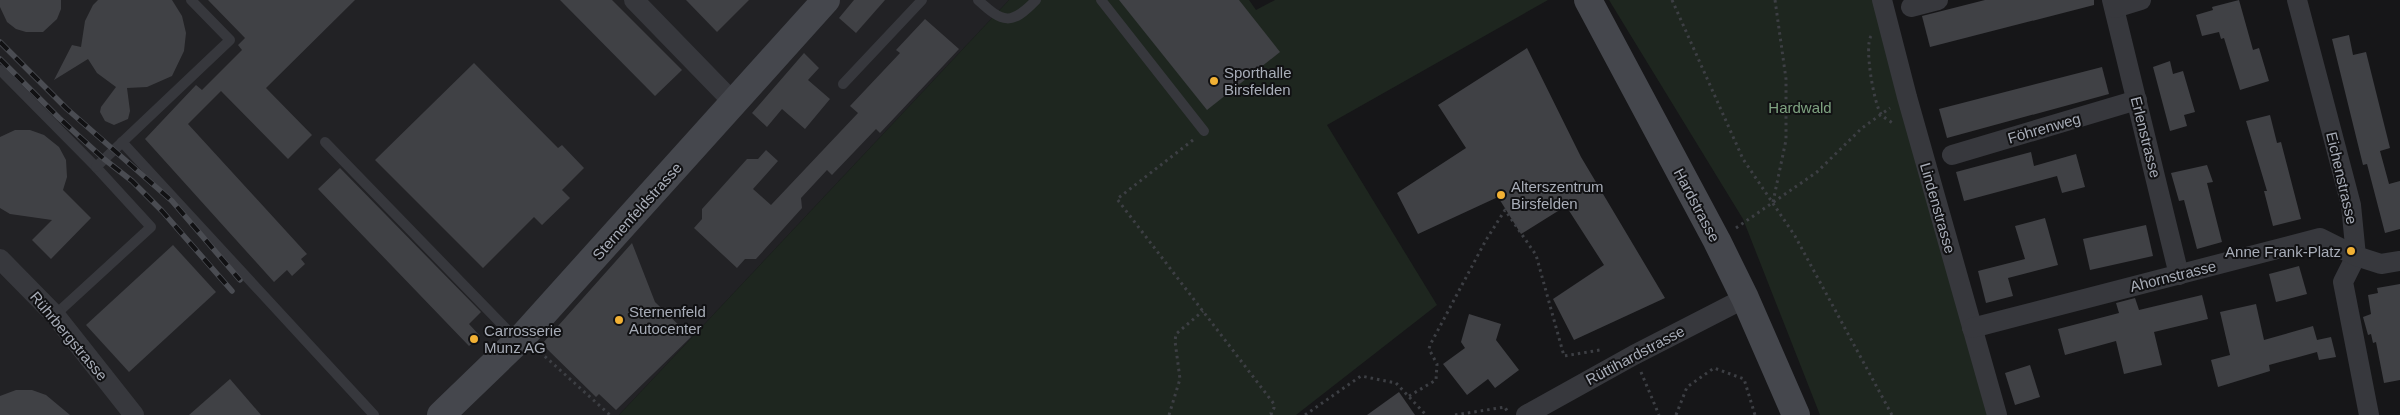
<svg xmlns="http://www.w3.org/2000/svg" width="2400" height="415" font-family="Arial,sans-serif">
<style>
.built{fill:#222225}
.green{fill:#1e261f}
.building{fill:#404145}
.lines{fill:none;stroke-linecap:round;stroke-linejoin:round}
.path{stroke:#3d3f44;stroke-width:3;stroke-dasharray:2.5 4;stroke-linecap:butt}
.lane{stroke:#37383d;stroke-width:10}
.street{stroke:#37383d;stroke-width:20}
.secondary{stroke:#45474d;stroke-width:28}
.rail-casing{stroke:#4a4c52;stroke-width:5.5}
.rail{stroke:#111113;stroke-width:4;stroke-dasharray:11;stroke-linecap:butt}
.poi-dot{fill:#f2b134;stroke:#111113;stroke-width:2}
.labels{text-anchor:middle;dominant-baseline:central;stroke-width:4;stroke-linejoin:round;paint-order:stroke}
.poi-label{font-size:15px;fill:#a8adb8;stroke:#111113;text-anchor:start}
.park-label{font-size:15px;fill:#7fa381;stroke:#111113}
.street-label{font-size:15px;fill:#a8adb8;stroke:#111113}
</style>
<rect width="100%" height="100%" fill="#161618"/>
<path class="built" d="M0,0H1009L619,415H0Z"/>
<g class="green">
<path d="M1009,0H1249L1256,10L1275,0H1548L1327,125L1437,305L1296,415H619Z"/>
<path d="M1609,0H1882L1997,415H1820L1743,219Z"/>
</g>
<g class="building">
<path d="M0,0H61V9L57,19L43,32H26L16,29L7,22L0,7Z"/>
<path d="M98,0H172L182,16L186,33L184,51L172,76L147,87L127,88L130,111L128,119L114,125L105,121L100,112L101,107L116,87L97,73L88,59L54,80L72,45L81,47L85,21L93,5Z"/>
<path d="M208,0H355L266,88L312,135L288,159L221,91L188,124L307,254L301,259L305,264L292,276L287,270L274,282L145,139L196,85L202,90L242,50L238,45L245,38Z"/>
<path d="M560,0H612L682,70L655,96Z"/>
<path d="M686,0H749L717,32Z"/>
<path d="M854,0H885L856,33L839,18Z"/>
<path d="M1119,0H1239L1280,52L1207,110Z"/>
<path d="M1985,0H2094V5L1930,47L1922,16Z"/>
<path d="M2239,0L2253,50L2259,48L2269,81L2240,90L2224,38L2221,39L2219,32L2202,36L2196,15L2213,10L2212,7Z"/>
<path d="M925,19L959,49L880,133L876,129L832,175L827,170L801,198L802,208L756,259H745L737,268L694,228L702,219V209L747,159H758L766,150L778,161L753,189L771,205L858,113L850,106L900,53L896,50Z"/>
<path d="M2349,35L2353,55L2366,52L2390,148L2380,151L2389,184L2400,181V229L2385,233L2367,164L2363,165L2332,39Z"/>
<path d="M1527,48L1581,157L1665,298L1574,340L1553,299L1604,265L1566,206L1521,234L1498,197L1418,234L1397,193L1466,148L1438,105Z"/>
<path d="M804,53L819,68L808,80L830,99L805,129L782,109L767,127L752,113Z"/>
<path d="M2170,61L2173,74L2183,71L2195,112L2184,115L2187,126L2170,131L2153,67Z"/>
<path d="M474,63L558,148L562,145L584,168L562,190L570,198L542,225L534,217L483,268L375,160Z"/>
<path d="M2102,67L2109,94L1947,138L1939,109Z"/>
<path d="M2270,115L2277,143L2281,142L2301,219L2273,226L2264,191H2267L2246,121Z"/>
<path d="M15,130H30L44,135L59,147L66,160L67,177L63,190L91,218L51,259L32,240L52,220L10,214L0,208V137Z"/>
<path d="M2031,152L2034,166L2076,154L2085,187L2062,193L2057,176L1964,201L1956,172Z"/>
<path d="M2207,165L2213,182L2207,183L2222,242L2197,249L2184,200L2179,201L2171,173Z"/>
<path d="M340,168L481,312L469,324L480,336L469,346L318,189Z"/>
<path d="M2045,218L2058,265L2008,278L2013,296L1986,303L1978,271L2025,259L2015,226Z"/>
<path d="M2146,225L2153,256L2090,270L2083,239Z"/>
<path d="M632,243L655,302L691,337L616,410L599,394L596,397L542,344Z"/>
<path d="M173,245L216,292L129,372L86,325Z"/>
<path d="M2299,266L2307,294L2276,302L2269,274Z"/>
<path d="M2400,284V380L2384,383L2376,342L2373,343L2371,334L2368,335L2363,317L2371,314L2368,295L2378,293L2377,288Z"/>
<path d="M2202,295L2208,319L2154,332L2162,365L2124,374L2116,341L2065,355L2058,329L2119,313L2116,303L2135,298L2139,310Z"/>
<path d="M2256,304L2264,340L2313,326L2317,340L2331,337L2336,357L2319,360L2317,352L2269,365L2270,371L2218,387L2211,360L2230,355L2220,312Z"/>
<path d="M1469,314L1501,324L1496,340L1519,370L1495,388L1488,379L1467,395L1443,364L1465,348L1461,342Z"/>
<path d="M2030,365L2040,397L2015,405L2005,373Z"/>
<path d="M230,379L261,415H189Z"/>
<path d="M16,390H32L46,395L70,415H0V396Z"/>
<path d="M1399,392L1415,415H1367Z"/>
</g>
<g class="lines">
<g class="path">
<path d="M1672,0L1743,159L1795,236L1892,415"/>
<path d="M1871,36C1864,47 1874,104 1881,114C1884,118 1890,121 1894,124"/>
<path d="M1193,140L1117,199L1274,404V408L1271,413L1272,415"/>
<path d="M1773,202L1786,140V79L1775,0"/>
<path d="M1736,228L1817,172L1862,128L1890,108"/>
<path d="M540,352L610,415"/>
<path d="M1641,372L1659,415"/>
<path d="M1409,396L1436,380L1437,364L1429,349L1430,345L1486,240L1505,210L1536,255L1564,356L1600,350"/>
<path d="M1169,415L1180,379L1175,341L1176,334L1203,311"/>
<path d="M1305,415L1361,376L1396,383L1426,415"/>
<path d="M1455,415L1505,407L1508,413"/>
<path d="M1676,415L1687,387L1714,368L1744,379L1755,415"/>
</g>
<g class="lane">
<path d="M978,0C1003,23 1011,26 1036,0"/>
<path d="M1101,0L1204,131"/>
<path d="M0,70L96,167L151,227L55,315"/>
<path d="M843,84L922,0"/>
<path d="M122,142L374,415"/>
<path d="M325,142L517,340"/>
<path d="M96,167L230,40L191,0"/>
</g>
<g class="street">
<path d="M634,0L734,103"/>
<path d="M1882,0L1907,97L1997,415"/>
<path d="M2112,0L2179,275"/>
<path d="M2297,0L2351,205L2356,256L2343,282L2369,415"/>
<path d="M1911,7L1938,0"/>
<path d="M2115,8L2141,0"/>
<path d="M1952,155L2137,100"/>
<path d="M0,259L55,315L134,415"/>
<path d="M1972,328L2320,238L2356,256L2381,264L2400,261"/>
<path d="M1526,415L1634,355L1745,298"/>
</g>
<g class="secondary">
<path d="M1588,0L1717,241L1745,298L1796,415"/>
<path d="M441,415L524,335L826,0"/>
</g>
<defs>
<g id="rail">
<path d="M0,42L67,109L172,201L240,280"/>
<path d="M0,59L59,118L104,159L132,181L162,211L232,291"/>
</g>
</defs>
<use href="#rail" class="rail-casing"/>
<use href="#rail" class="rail"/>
</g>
<g class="poi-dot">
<circle cx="1214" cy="81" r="5"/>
<circle cx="1501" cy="195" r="5"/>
<circle cx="2351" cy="251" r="5"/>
<circle cx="619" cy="320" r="5"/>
<circle cx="474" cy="339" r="5"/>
</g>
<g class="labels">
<g class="poi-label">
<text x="1224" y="72">Sporthalle<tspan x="1224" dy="17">Birsfelden</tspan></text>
<text x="1511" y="186">Alterszentrum<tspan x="1511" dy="17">Birsfelden</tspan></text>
<text x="2341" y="251" text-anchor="end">Anne Frank-Platz</text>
<text x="629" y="311">Sternenfeld<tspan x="629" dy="17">Autocenter</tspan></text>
<text x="484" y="330">Carrosserie<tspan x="484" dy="17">Munz AG</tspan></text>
</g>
<g class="park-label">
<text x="1800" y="107">Hardwald</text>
</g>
<g class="street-label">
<text transform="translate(2044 128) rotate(-16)">Föhrenweg</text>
<text transform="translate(2146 137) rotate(76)">Erlenstrasse</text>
<text transform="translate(2342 178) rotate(77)">Eichenstrasse</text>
<text transform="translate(1697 205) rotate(62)">Hardstrasse</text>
<text transform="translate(1938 208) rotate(74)">Lindenstrasse</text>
<text transform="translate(637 211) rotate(-48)">Sternenfeldstrasse</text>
<text transform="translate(2173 276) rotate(-14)">Ahornstrasse</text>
<text transform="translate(69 336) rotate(50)">Rührbergstrasse</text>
<text transform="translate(1635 355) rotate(-28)">Rüttihardstrasse</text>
</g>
</g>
</svg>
